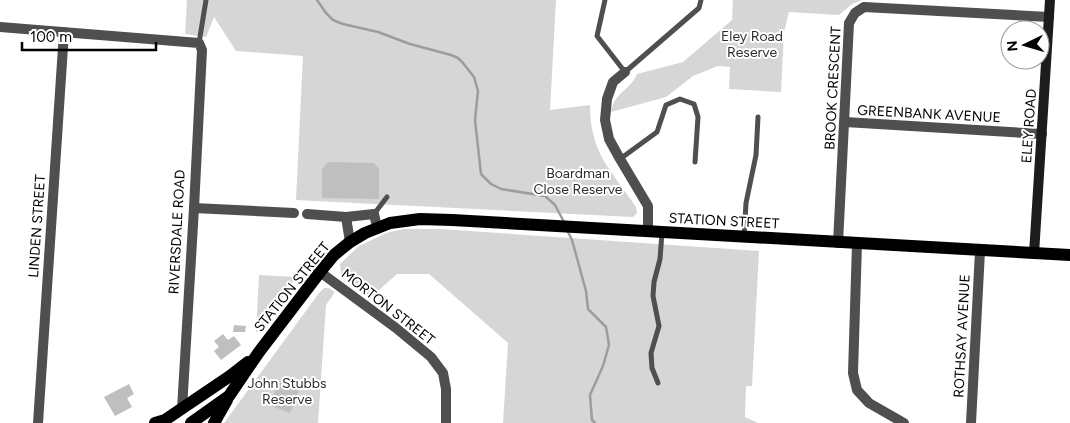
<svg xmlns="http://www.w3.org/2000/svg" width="1070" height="423" font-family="Figtree,sans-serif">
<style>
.green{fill:#d6d6d6}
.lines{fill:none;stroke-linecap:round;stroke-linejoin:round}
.stream{stroke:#9d9d9d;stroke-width:2.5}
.building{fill:#bfbfbf}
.lane{stroke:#4f4f4f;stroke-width:5}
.street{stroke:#4f4f4f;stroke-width:10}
.secondary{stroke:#1c1c1c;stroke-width:10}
.primary{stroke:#000;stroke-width:12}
.labels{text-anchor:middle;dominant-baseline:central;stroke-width:4;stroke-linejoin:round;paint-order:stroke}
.park-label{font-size:14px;fill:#2d2d2d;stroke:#fff}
.street-label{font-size:14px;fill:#000;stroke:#fff}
</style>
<rect width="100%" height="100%" fill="#fff"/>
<g class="green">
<path d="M187,0H556L550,110L590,105C590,153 611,170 636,207L637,213L633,217L296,200L303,56L236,51L214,17L206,37L185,34Z"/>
<path d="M733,0H862L852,4L839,15L789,12L784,32L781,92L729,89L730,67L718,66L693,76L666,97L611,112C614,92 630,91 637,74L683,62L732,20Z"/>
<path d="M404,229H440L759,251L752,386H746L745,417L758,423H503L508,343L429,274H397L371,297L341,275L340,264L359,246L386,233Z"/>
<path d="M259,275L297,277L256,333Z"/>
<path d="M324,288H329L335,292L326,305L318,423H224L319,293Z"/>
</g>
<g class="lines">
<g class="stream">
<path d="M317,0L326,13L333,20L343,24L378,32L410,44L451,55L458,58L463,63L474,77L478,91L475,120L481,174L491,184L501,189L545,196L555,205L564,222"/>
<path d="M568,232L572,240L586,291L588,309L606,327L609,345L603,366L590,395L592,420L595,423"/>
</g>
</g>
<g class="building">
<path d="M328,162L374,163L379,169V199L322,198V169Z"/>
<path d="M234,325L246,326L245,332H233Z"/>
<path d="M223,334L228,340L234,336L241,345L221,360L214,351L219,347L214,341Z"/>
<path d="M279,382L299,391L290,413L269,405Z"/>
<path d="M129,384L134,394L127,398L132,407L115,416L104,397Z"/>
</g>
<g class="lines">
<g class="lane">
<path d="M605,0L597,36L625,72L699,8L701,0"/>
<path d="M199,43L206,0"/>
<path d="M620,159L657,132L666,105L680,99L694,104L698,117L695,162"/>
<path d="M374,214L387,197"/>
<path d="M744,237L746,203L756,155L758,117"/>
<path d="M658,383L652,368L651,353L659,326L653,296L654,282L660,259L662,233"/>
</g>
<g class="street">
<path d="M0,27L199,43L202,50L194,208L182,409"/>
<path d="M625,72L613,82L607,99L605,120L609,139L620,159L648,206V232"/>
<path d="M845,122L1042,134"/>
<path d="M194,208L294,213"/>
<path d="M307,214L346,217L374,214L377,227"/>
<path d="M346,217L350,242"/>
<path d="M838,243L849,23L855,13L864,7L1049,17"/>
<path d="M857,244L853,373L857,390L869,403L904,423"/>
<path d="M320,272L396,328L431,357L443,373L446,389V423"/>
<path d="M38,423L64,32"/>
<path d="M971,423L980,251"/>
</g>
<path class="secondary" d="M1034,254L1050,0"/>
<g class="primary">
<path d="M155,423L165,420L230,376L248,362"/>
<path d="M191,423L229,396L259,352L320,272L334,255L350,242L365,233L390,223L420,219L452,220L1070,255"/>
<path d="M214,423L227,400"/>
</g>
</g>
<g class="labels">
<g class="park-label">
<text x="752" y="36">Eley Road<tspan x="752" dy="16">Reserve</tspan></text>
<text x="578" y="173">Boardman<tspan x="578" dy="16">Close Reserve</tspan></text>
<text x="287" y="383">John Stubbs<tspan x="287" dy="16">Reserve</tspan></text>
</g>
<g class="street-label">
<text transform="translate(833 88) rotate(-87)">BROOK CRESCENT</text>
<text transform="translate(929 114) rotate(3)">GREENBANK AVENUE</text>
<text transform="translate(1029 126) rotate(-86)">ELEY ROAD</text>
<text transform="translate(724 221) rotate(3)">STATION STREET</text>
<text transform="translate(37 226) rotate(-86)">LINDEN STREET</text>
<text transform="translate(177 232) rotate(-87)">RIVERSDALE ROAD</text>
<text transform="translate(292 287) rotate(-51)">STATION STREET</text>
<text transform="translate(388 307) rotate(38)">MORTON STREET</text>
<text transform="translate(962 336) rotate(-87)">ROTHSAY AVENUE</text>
</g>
</g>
<g transform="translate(1025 45) rotate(265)"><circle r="24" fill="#ffffff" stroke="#999999"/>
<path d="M0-4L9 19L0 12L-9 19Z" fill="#000000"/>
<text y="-8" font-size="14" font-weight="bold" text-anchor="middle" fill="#000000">N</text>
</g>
<path d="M22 42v8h134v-8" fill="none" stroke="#000000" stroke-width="2.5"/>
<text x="30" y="42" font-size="15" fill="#000000" stroke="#ffffff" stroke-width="4" paint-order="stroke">100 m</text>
</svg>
